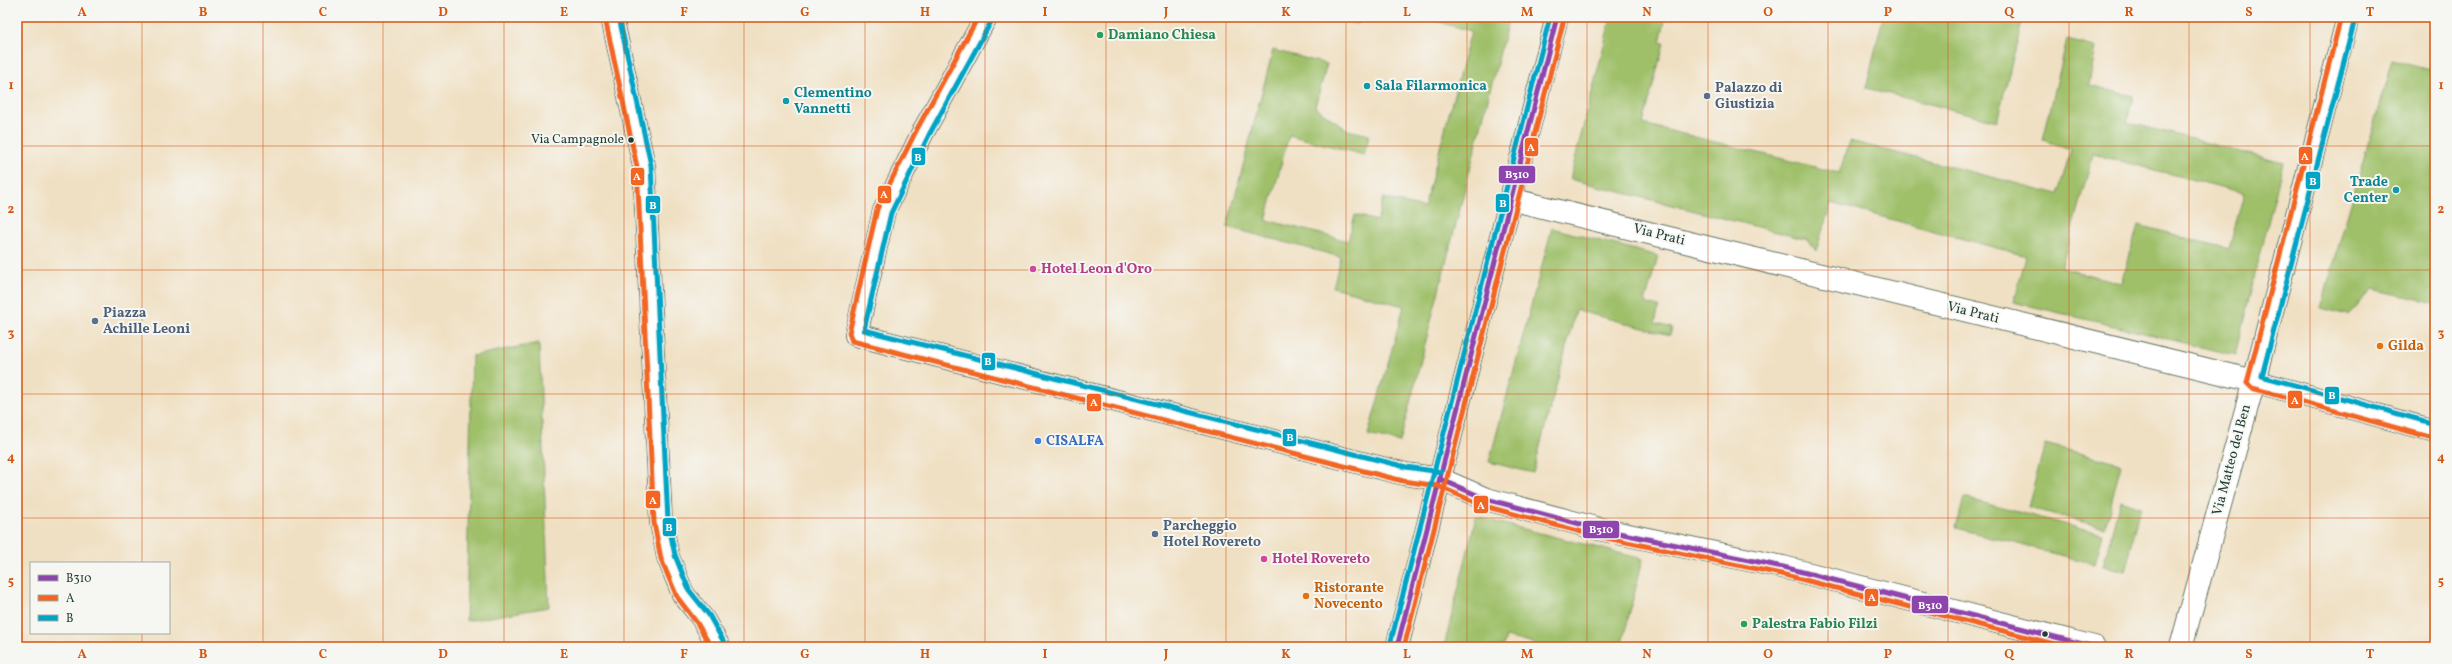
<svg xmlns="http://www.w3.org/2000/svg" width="2452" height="664" font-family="Vollkorn,serif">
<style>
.green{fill:#9fc069;stroke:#5f7e4e;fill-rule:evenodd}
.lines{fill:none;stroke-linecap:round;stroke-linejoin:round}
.minor-casing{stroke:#687666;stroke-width:24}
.secondary-casing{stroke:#687666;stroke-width:24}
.minor{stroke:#fff;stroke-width:22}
.secondary{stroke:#f9e7c3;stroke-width:22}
.bus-1-casing{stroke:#f6f6f2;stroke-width:8}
.bus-2-casing{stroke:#f6f6f2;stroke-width:8}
.bus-3-casing{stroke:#f6f6f2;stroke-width:8}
.bus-1{stroke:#8e44ad;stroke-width:5}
.bus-2{stroke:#f26522;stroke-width:5}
.bus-3{stroke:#02a4c6;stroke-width:5}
.grid{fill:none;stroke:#d45610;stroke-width:1;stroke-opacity:0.55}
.leisure-dot{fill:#2e9e5b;stroke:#f6f6f2;stroke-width:1.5}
.culture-dot{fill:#0f9aa8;stroke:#f6f6f2;stroke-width:1.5}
.service-dot{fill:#5c6f8a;stroke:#f6f6f2;stroke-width:1.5}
.bus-dot{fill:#1f3d34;stroke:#f6f6f2;stroke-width:1.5}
.hotel-dot{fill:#d1479c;stroke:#f6f6f2;stroke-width:1.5}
.food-dot{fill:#e8710a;stroke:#f6f6f2;stroke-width:1.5}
.shop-dot{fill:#3f7fe0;stroke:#f6f6f2;stroke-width:1.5}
.labels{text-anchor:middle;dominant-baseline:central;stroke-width:4;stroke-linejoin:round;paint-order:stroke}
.bus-label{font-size:13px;fill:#1f3d34;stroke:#f6f6f2;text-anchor:end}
.leisure-label{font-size:14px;font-weight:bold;fill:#27864d;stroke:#f6f6f2;text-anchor:start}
.culture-label{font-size:14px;font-weight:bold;fill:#0d838f;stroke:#f6f6f2;text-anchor:start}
.service-label{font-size:14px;font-weight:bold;fill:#4e5e75;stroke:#f6f6f2;text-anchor:start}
.street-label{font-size:14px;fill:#1f3d34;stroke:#f6f6f2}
.hotel-label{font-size:14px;font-weight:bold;fill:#b23c85;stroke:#f6f6f2;text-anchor:start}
.food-label{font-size:14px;font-weight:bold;fill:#c56008;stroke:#f6f6f2;text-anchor:start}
.shop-label{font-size:14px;font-weight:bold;fill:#366cbe;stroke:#f6f6f2;text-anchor:start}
.line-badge{stroke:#f6f6f2;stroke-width:1.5}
.badge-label{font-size:11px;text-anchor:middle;font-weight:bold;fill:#fff}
.neatline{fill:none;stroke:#d45610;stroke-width:1.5}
.grid-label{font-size:13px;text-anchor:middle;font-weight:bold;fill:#d45610}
</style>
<rect width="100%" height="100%" fill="#f6f6f2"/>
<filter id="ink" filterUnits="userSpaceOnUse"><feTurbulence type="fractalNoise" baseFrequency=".025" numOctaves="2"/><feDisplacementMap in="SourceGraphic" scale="8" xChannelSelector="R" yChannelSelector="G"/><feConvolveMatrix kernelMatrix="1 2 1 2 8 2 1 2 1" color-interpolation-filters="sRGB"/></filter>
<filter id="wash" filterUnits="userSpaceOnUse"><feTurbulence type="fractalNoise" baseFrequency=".012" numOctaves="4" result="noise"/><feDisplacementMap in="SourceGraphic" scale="16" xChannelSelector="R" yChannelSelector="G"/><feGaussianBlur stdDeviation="0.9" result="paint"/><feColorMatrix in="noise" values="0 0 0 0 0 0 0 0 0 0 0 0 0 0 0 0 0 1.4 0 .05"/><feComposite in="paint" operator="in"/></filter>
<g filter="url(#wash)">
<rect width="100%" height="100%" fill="#f0e0c3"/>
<g class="green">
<path d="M1341,17H1359L1357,24L1341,20Z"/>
<path d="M1421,17H1509L1400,442L1368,435L1404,306L1333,287L1341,257L1227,227L1273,50L1327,64L1315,107L1348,130L1369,135L1364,155L1289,135L1266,220L1348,241L1355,215L1377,221L1383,198L1424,208L1471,31Z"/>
<path d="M1611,17H1666L1660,42L1664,43L1643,124L1839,173L1850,141L2058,194L2071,149L2043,140L2067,40L2096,47L2089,85L2133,96L2127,122L2283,163L2235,355L2014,302L2026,256L1831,203L1816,251L1808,240L1570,179ZM2093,154L2244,193L2229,249L2138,225L2122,283L2061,268Z"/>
<path d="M1883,17L2023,18L1997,121L1866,88Z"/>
<path d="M2392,60L2435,71V303L2373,289L2348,315L2321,308Z"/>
<path d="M1552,228L1658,256L1645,303L1659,307L1655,323L1672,328L1670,335L1576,310L1533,473L1489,462Z"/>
<path d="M539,343L549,607L466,621L472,356Z"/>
<path d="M2045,444L2121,464L2105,528L2028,507Z"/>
<path d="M1964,498L2103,534L2095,564L1956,528Z"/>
<path d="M2120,500L2141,507L2125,572L2103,566Z"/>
<path d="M1476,517L1643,559L1621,647H1546L1506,637L1503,647H1444Z"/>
</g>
</g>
<g filter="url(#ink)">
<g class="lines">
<defs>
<g id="minor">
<path d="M612,17L644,166L661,522L668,557L683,594L703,619L719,647"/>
<path d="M986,17L923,132L884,211L856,335L1405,474L1440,479L1486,499L1599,529L1783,567L2094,647"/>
<path d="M1510,199L2254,381L2435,431"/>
<path d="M2181,647L2254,381L2348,17"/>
</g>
<path id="secondary" d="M1397,647L1557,17"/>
</defs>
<use href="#minor" class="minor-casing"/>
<use href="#secondary" class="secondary-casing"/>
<use href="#minor" class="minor"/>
<use href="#secondary" class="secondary"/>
<defs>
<g id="bus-1">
<path d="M1440,479L1486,499L1599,529L1783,567L2094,647"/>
<path d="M1397,647L1557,17"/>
</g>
<g id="bus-2">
<path d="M978,17L917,129L877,209L849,333L852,341L1403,481L1438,486L1484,506L1597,536L1781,574L2066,647"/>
<path d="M2341,17L2247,383L2252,388L2433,438"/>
<path d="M605,18L637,167L654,523L661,559L677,597L697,623L711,647"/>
<path d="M1404,647L1564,19"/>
</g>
<g id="bus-3">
<path d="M619,17L651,165L668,521L675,555L689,590L709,615L725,644"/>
<path d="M2355,19L2262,376L2435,424"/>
<path d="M992,20L929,135L891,213L864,330L1406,467L1441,472"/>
<path d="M1390,645L1550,17"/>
</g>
</defs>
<use href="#bus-1" class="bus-1-casing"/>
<use href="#bus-2" class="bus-2-casing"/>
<use href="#bus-3" class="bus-3-casing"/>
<use href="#bus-1" class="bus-1"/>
<use href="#bus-2" class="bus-2"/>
<use href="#bus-3" class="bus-3"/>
</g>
</g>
<path class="grid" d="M142,17V563M263,17V647M383,17V647M504,17V647M624,17V647M744,17V647M865,17V647M985,17V647M1106,17V647M1226,17V647M1346,17V647M1467,17V647M1587,17V647M1708,17V647M1828,17V647M1948,17V647M2069,17V647M2189,17V647M2310,17V647M17,146H2435M17,270H2435M17,394H2435M17,518H2435M142,633V647"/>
<g class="leisure-dot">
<circle cx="1100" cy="35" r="4"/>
<circle cx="1744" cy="624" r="4"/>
</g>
<g class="culture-dot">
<circle cx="1367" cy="86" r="4"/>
<circle cx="786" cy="101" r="4"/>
<circle cx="2396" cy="190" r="4"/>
</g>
<g class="service-dot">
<circle cx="1707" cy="96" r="4"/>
<circle cx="95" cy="321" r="4"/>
<circle cx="1155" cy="534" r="4"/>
</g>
<g class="bus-dot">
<circle cx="631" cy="140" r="3.5"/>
<circle cx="2045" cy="634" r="3.5"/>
</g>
<g class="hotel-dot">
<circle cx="1033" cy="269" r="4"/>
<circle cx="1264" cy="559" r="4"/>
</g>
<g class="food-dot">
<circle cx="2380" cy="346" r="4"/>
<circle cx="1306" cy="596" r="4"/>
</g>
<circle class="shop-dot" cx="1038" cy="441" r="4"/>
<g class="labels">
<g class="bus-label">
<text x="624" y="140">Via Campagnole</text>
</g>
<g class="leisure-label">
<text x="1108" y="35">Damiano Chiesa</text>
<text x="1752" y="624">Palestra Fabio Filzi</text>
</g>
<g class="culture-label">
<text x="1375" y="86">Sala Filarmonica</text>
<text x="794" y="93">Clementino<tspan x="794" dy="16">Vannetti</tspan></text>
<text x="2388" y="182" text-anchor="end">Trade<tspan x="2388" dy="16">Center</tspan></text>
</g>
<g class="service-label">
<text x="1715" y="88">Palazzo di<tspan x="1715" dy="16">Giustizia</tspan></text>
<text x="103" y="313">Piazza<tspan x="103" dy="16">Achille Leoni</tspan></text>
<text x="1163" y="526">Parcheggio<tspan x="1163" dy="16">Hotel Rovereto</tspan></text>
</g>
<g class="street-label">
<text transform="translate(1659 235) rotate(14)">Via Prati</text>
<text transform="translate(1973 313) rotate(14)">Via Prati</text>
<text transform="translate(2232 460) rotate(-75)">Via Matteo del Ben</text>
</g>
<g class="hotel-label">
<text x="1041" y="269">Hotel Leon d'Oro</text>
<text x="1272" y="559">Hotel Rovereto</text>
</g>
<g class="food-label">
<text x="2388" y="346">Gilda</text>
<text x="1314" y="588">Ristorante<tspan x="1314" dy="16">Novecento</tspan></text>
</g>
<g class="shop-label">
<text x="1046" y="441">CISALFA</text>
</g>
</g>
<g class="line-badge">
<rect x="1524" y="137" width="15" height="20" rx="4" fill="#f26522"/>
<rect x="2298" y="146" width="15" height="19" rx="4" fill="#f26522"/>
<rect x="911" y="147" width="15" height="19" rx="4" fill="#02a4c6"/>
<rect x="1498" y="165" width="38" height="19" rx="4" fill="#8e44ad"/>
<rect x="630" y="167" width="15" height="19" rx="4" fill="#f26522"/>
<rect x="2305" y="171" width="16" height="19" rx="4" fill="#02a4c6"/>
<rect x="877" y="185" width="15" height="19" rx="4" fill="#f26522"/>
<rect x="1495" y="193" width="15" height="20" rx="4" fill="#02a4c6"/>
<rect x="645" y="195" width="16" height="19" rx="4" fill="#02a4c6"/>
<rect x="981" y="352" width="15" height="19" rx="4" fill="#02a4c6"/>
<rect x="2324" y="386" width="16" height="19" rx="4" fill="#02a4c6"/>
<rect x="2287" y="390" width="16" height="19" rx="4" fill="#f26522"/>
<rect x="1086" y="393" width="16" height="19" rx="4" fill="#f26522"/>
<rect x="1282" y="428" width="15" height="19" rx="4" fill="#02a4c6"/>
<rect x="645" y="490" width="16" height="19" rx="4" fill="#f26522"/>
<rect x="1473" y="495" width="16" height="19" rx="4" fill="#f26522"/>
<rect x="662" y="517" width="15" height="20" rx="4" fill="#02a4c6"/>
<rect x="1582" y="520" width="38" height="19" rx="4" fill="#8e44ad"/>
<rect x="1864" y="588" width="15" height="19" rx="4" fill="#f26522"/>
<rect x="1911" y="595" width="38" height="19" rx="4" fill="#8e44ad"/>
</g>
<g class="badge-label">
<text x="1531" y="151">A</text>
<text x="2305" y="160">A</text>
<text x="918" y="161">B</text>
<text x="1517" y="178">B310</text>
<text x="637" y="180">A</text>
<text x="2313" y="185">B</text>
<text x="884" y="198">A</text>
<text x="1503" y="207">B</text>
<text x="653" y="209">B</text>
<text x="988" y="365">B</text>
<text x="2332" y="399">B</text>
<text x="2295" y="404">A</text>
<text x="1094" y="406">A</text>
<text x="1290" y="441">B</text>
<text x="653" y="504">A</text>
<text x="1481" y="509">A</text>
<text x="669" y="531">B</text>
<text x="1601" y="533">B310</text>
<text x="1872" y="601">A</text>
<text x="1930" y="609">B310</text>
</g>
<rect width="2452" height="664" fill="none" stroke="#f6f6f2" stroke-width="44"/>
<rect x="30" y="562" width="140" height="72" fill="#f6f6f2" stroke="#a0aca6"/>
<rect x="38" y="575" width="20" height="6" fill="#8e44ad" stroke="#a0aca6"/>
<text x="66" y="582" font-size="12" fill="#1f3d34">B310</text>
<rect x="38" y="595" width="20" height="6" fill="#f26522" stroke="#a0aca6"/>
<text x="66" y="602" font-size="12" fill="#1f3d34">A</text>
<rect x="38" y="615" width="20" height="6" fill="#02a4c6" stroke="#a0aca6"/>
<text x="66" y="622" font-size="12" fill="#1f3d34">B</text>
<rect x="22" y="22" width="2408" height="620" class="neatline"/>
<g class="grid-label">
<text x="82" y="16">A</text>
<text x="203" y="16">B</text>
<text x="323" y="16">C</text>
<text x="443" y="16">D</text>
<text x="564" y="16">E</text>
<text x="684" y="16">F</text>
<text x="805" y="16">G</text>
<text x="925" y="16">H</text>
<text x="1045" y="16">I</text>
<text x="1166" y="16">J</text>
<text x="1286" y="16">K</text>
<text x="1407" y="16">L</text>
<text x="1527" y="16">M</text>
<text x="1647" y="16">N</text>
<text x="1768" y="16">O</text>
<text x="1888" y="16">P</text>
<text x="2009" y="16">Q</text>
<text x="2129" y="16">R</text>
<text x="2249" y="16">S</text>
<text x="2370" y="16">T</text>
<text x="11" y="89">1</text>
<text x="2441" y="89">1</text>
<text x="11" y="213">2</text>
<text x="2441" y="213">2</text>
<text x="11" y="337">3</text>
<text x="2441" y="337">3</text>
<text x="11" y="461">4</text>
<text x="2441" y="461">4</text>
<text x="11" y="585">5</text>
<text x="2441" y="585">5</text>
<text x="82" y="658">A</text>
<text x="203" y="658">B</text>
<text x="323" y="658">C</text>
<text x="443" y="658">D</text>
<text x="564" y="658">E</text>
<text x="684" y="658">F</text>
<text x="805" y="658">G</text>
<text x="925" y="658">H</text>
<text x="1045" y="658">I</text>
<text x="1166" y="658">J</text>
<text x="1286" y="658">K</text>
<text x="1407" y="658">L</text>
<text x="1527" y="658">M</text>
<text x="1647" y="658">N</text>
<text x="1768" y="658">O</text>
<text x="1888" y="658">P</text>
<text x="2009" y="658">Q</text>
<text x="2129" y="658">R</text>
<text x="2249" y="658">S</text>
<text x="2370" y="658">T</text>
</g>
</svg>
